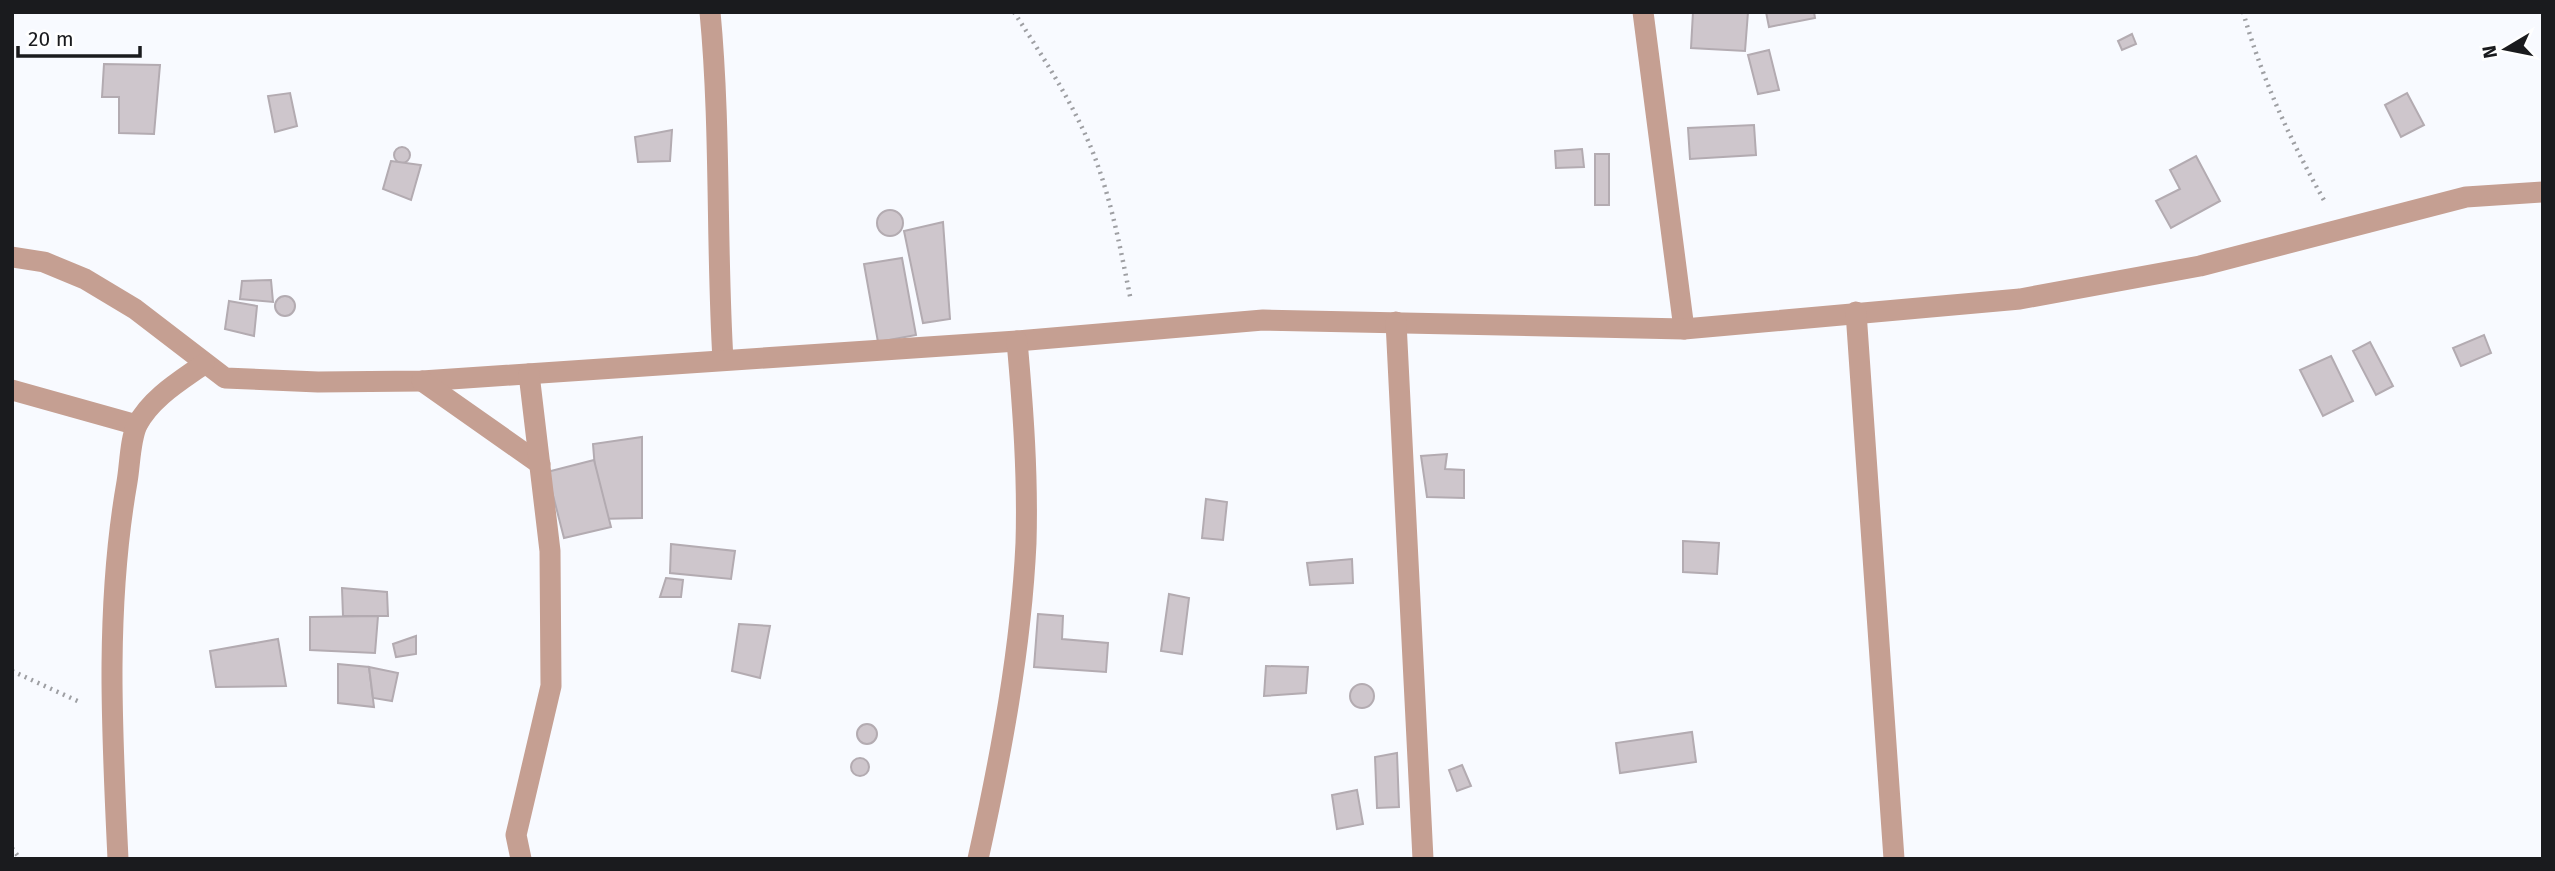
<svg xmlns="http://www.w3.org/2000/svg" width="2555" height="871" font-family="'Fira Sans',sans-serif">
<style>
.building{fill:#cec6cc;stroke:#b3abb1;stroke-width:2}
.lines{fill:none;stroke-linecap:round;stroke-linejoin:round}
.path{stroke:#9e9fa3;stroke-width:4.5;stroke-dasharray:2 5;stroke-linecap:butt}
.street{stroke:#c59f92;stroke-width:21}
</style>
<rect width="100%" height="100%" fill="#f8faff"/>
<g class="building">
<path d="M1693,12H1748L1745,51L1691,48Z"/>
<path d="M1766,12H1814L1815,18L1769,27Z"/>
<path d="M2132,34L2136,44L2122,50L2118,41Z"/>
<path d="M1769,50L1779,90L1758,94L1748,55Z"/>
<path d="M104,64L160,65L154,134L119,133V97H102Z"/>
<path d="M290,93L297,126L275,132L268,96Z"/>
<path d="M2407,93L2424,125L2401,137L2385,105Z"/>
<path d="M1754,125L1756,155L1690,159L1688,128Z"/>
<path d="M672,130L670,161L638,162L635,137Z"/>
<circle cx="402" cy="155" r="8"/>
<path d="M1582,149L1584,167L1556,168L1555,151Z"/>
<rect x="1595" y="154" width="14" height="51"/>
<path d="M2196,156L2220,201L2171,228L2156,201L2180,189L2170,170Z"/>
<path d="M391,161L421,165L411,200L383,189Z"/>
<circle cx="890" cy="223" r="13"/>
<path d="M943,222L950,319L923,323L904,231Z"/>
<path d="M902,258L916,335L878,342L864,264Z"/>
<path d="M271,280L273,302L240,299L242,281Z"/>
<circle cx="285" cy="306" r="10"/>
<path d="M229,301L257,306L254,336L225,329Z"/>
<path d="M2484,335L2491,353L2461,366L2453,348Z"/>
<path d="M2370,342L2393,386L2376,395L2353,351Z"/>
<path d="M2331,356L2353,401L2323,416L2300,370Z"/>
<path d="M642,437V518L599,519L593,444Z"/>
<path d="M1447,454L1445,469L1464,470V498L1427,497L1421,456Z"/>
<path d="M594,460L611,527L564,538L547,472Z"/>
<path d="M1206,499L1227,502L1223,540L1202,538Z"/>
<path d="M1683,541L1719,543L1717,574L1683,572Z"/>
<path d="M671,544L735,551L731,579L670,573Z"/>
<path d="M1352,559L1353,583L1310,585L1307,563Z"/>
<path d="M666,578L683,580L681,597H660Z"/>
<path d="M342,588L387,592L388,616H343Z"/>
<path d="M1169,594L1189,598L1182,654L1161,651Z"/>
<path d="M1038,614L1063,616L1062,639L1108,643L1106,672L1034,667Z"/>
<path d="M378,616L375,653L310,650V617Z"/>
<path d="M739,624L770,626L760,678L732,671Z"/>
<path d="M416,636V654L396,657L393,644Z"/>
<path d="M278,639L286,686L216,687L210,651Z"/>
<path d="M338,664L369,667L374,707L338,703Z"/>
<path d="M1266,666L1308,667L1306,693L1264,696Z"/>
<path d="M369,667L398,673L392,701L373,698Z"/>
<circle cx="1362" cy="696" r="12"/>
<circle cx="867" cy="734" r="10"/>
<path d="M1692,732L1696,762L1620,773L1616,743Z"/>
<path d="M1397,753L1399,807L1377,808L1375,757Z"/>
<circle cx="860" cy="767" r="9"/>
<path d="M1462,765L1471,786L1457,791L1449,770Z"/>
<path d="M1357,790L1363,824L1337,829L1332,795Z"/>
</g>
<g class="lines">
<g class="path">
<path d="M1014,12C1046,62 1080,113 1099,169C1114,212 1122,257 1131,301"/>
<path d="M2243,12C2263,81 2290,140 2325,202"/>
<path d="M12,671L82,703"/>
<path d="M12,848L20,859"/>
</g>
<g class="street">
<path d="M710,12C721,128 716,244 723,360"/>
<path d="M1643,12L1684,329"/>
<path d="M12,257L44,262L85,279L135,309L225,378L318,382L422,381L1017,341L1263,320L1684,329L2020,299L2200,266L2466,197L2543,192"/>
<path d="M1856,312L1894,859"/>
<path d="M1396,322L1423,859"/>
<path d="M422,381L540,464"/>
<path d="M12,390L137,425"/>
<path d="M118,859C112,733 105,607 127,482C130,465 130,440 137,425C151,398 180,381 204,364"/>
<path d="M521,859L516,835L551,686L550,551L529,374"/>
<path d="M978,859C1001,755 1021,649 1026,543C1028,475 1023,408 1017,341"/>
</g>
</g>
<rect width="2555" height="871" fill="none" stroke="#1a1b1e" stroke-width="28"/>
<g transform="translate(2506 49) rotate(260)" stroke="#ffffff" stroke-width="5" paint-order="stroke">
<path d="M0-5L12 26L0 18L-12 26Z" fill="#1a1b1e"/>
<text y="-10" font-size="19" font-weight="bold" text-anchor="middle" fill="#1a1b1e">N</text>
</g>
<path d="M18 46v10h122v-10" fill="none" stroke="#1a1b1e" stroke-width="3.5"/>
<text x="28" y="46" font-size="21" fill="#1a1b1e" stroke="#ffffff" stroke-width="5" paint-order="stroke">20 m</text>
</svg>
